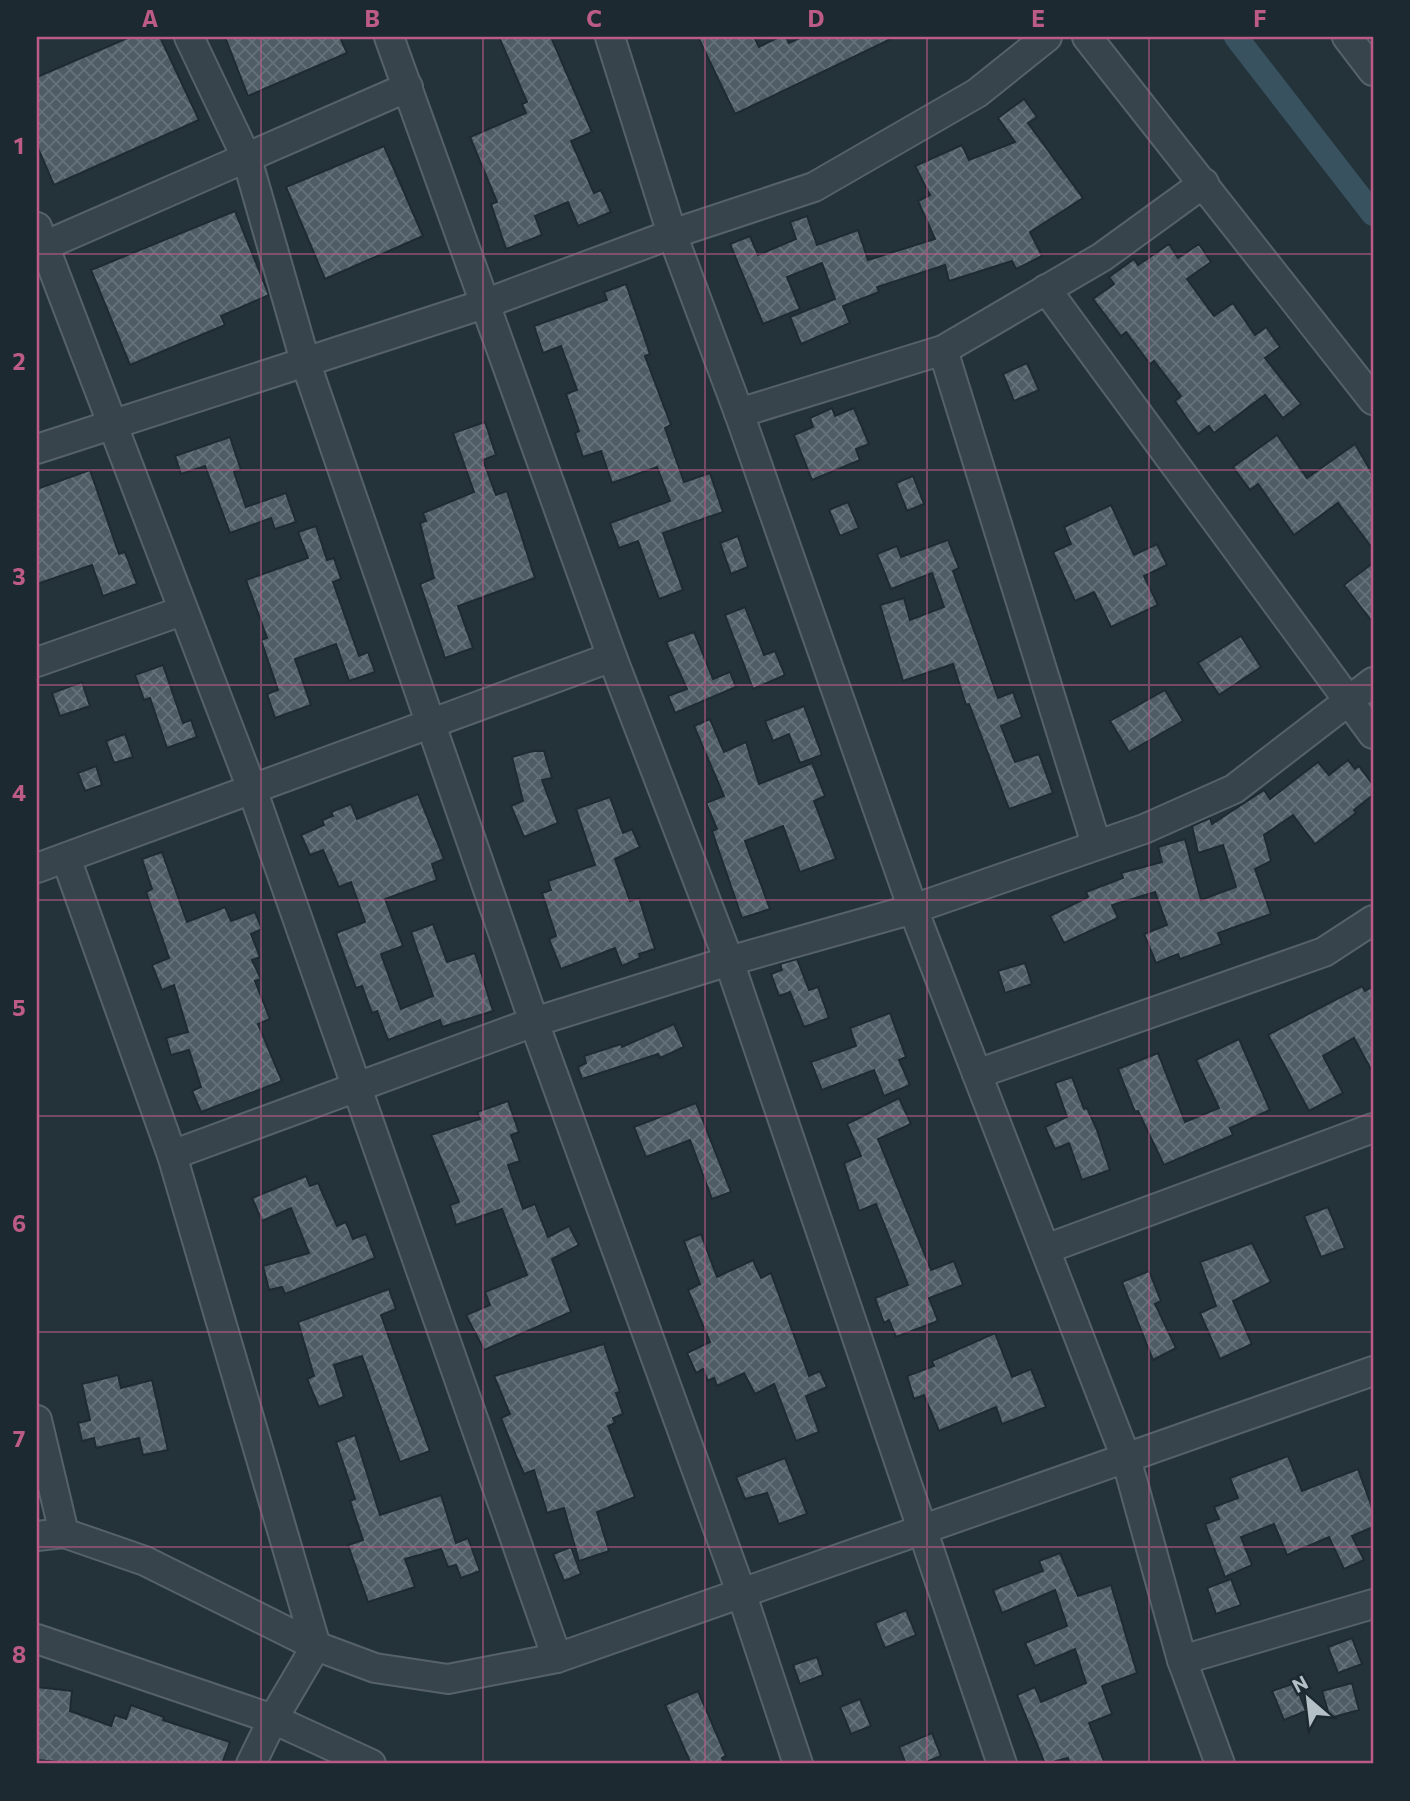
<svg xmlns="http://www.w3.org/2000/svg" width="1410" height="1801" font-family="Commissioner,sans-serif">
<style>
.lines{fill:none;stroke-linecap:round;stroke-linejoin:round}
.canal{stroke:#395260;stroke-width:24}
.building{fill:url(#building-cross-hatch);stroke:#1f2b32;stroke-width:2}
.street-casing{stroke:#566269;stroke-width:32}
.street{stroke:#38444b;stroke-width:28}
.grid{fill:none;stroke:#bc5b86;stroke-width:2;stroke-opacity:0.55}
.neatline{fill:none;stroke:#bc5b86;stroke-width:2.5}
.grid-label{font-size:23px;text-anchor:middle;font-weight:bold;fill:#bc5b86}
</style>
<defs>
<pattern id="building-cross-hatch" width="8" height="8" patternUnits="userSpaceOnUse" patternTransform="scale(1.75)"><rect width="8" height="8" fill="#4e5d65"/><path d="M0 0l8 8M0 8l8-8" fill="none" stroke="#65727a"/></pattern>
</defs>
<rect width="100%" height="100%" fill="#24333a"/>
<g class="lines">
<path class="canal" d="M1236,37L1373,214"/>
</g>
<g class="building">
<path d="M130,37H160L199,120L54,185L37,146V77Z"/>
<path d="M225,37H340L347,53L248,96Z"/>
<path d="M499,37H551L592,132L571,141L594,193L601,190L611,212L578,226L568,202L535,216L542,235L506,249L491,204L497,202L470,137L526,113L522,104L527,102Z"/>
<path d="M698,37H754L759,47L779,37H786L789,43L802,37H895L735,114Z"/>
<path d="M1024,99L1037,117L1028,123L1083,198L1030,232L1042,256L1016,269L1012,261L949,281L945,265L877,287L879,292L843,306L850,323L801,344L790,317L835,299L822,263L787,277L800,309L763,324L730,244L750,236L758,255L796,239L790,222L807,216L817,245L858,230L868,260L935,239L918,201L930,195L915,166L962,145L969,160L1015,142L998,118Z"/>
<path d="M384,146L423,236L325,279L286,187Z"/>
<path d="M235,211L269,295L221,316L225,325L130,365L91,270Z"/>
<path d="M1169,244L1178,258L1199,244L1211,262L1187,279L1214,316L1233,303L1255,335L1266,327L1280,347L1265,358L1301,404L1283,418L1265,395L1214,433L1209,426L1198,434L1175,401L1181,396L1154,361L1150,364L1126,332L1121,336L1093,299L1114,284L1109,277L1134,259L1138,265Z"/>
<path d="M626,284L650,354L645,356L671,425L665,428L684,482L710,473L723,512L663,533L683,590L659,599L638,541L619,548L610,523L670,501L657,467L612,483L601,451L583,457L575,433L579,431L566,394L577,390L561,346L543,353L534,326L607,300L604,292Z"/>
<path d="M1027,363L1039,390L1014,401L1003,374Z"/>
<path d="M832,408L835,416L854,408L869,444L856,449L860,460L812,480L794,435L813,427L810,418Z"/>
<path d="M485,422L496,455L483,460L496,495L507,491L535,578L458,606L473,648L445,658L420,584L434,578L420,523L426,521L423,513L474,492L453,433Z"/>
<path d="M1277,435L1307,478L1355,444L1373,475V549L1338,503L1294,535L1258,484L1250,490L1233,467Z"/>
<path d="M230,437L241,470L234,472L246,507L286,493L296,522L275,529L271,518L230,533L205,466L181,474L175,456Z"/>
<path d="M90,470L119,554L125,552L137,584L103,596L92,565L37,584V489Z"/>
<path d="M913,476L924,504L907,511L896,483Z"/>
<path d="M848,502L859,528L840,536L829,510Z"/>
<path d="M1111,505L1134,555L1157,544L1167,565L1144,576L1158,605L1111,627L1094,592L1075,601L1053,552L1071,544L1064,527Z"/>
<path d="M316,526L327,560L334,558L341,579L333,582L359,656L368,652L375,672L349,681L336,644L295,659L311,705L275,718L267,694L278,690L261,640L267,638L246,580L308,558L298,532Z"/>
<path d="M738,536L748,567L731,574L720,543Z"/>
<path d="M948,540L959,568L953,571L998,698L1013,692L1022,717L1001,726L1015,762L1039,754L1053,793L1009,809L969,704L966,705L953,664L903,681L880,605L904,598L910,620L944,607L932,573L891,589L877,554L897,546L901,557Z"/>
<path d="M1373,563V623L1344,585Z"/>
<path d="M745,607L764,655L775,651L785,675L753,689L725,615Z"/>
<path d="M694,632L713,679L730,672L736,687L675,713L668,696L687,689L666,642Z"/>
<path d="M1241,636L1261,667L1219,695L1198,663Z"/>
<path d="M163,665L183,723L191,720L197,737L167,748L150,698L144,700L135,675Z"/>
<path d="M82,682L90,706L60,716L52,693Z"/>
<path d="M1165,690L1183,721L1129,752L1110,721Z"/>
<path d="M804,706L822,755L800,763L789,734L773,741L765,721Z"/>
<path d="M710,719L724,752L746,742L759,784L812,763L825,796L814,801L836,859L800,872L783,826L745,841L770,909L742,918L712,831L717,829L706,803L724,796L694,726Z"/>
<path d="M125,734L133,757L114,763L106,741Z"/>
<path d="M533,751H544L552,778L542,780L558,823L524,837L511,806L523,801L512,757Z"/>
<path d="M1348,760L1355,769L1359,766L1373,785V795L1354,810L1356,813L1315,844L1293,815L1264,835L1271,861L1255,869L1271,914L1218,933L1222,944L1180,959L1178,954L1156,963L1144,934L1167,925L1155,892L1112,905L1118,918L1064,943L1050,916L1088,897L1086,892L1123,878L1121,873L1162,862L1158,847L1185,839L1201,900L1236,887L1223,845L1198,853L1192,826L1210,818L1212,824L1264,790L1270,799L1318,762L1329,775Z"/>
<path d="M96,766L102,785L85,791L78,773Z"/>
<path d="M418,794L444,859L432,864L437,880L385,899L403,946L381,954L401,1009L433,996L411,932L433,924L447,962L475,953L493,1011L442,1027L440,1020L388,1040L377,1011L372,1013L362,986L356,988L336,933L365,922L351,882L339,887L323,850L310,855L301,835L324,825L322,820L333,816L331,812L351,804L357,819Z"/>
<path d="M610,797L623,833L632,829L640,847L615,859L630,901L639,898L655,949L639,954L640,958L622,966L615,948L561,969L549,939L556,936L542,893L551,890L548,881L595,865L576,809Z"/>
<path d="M162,852L187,922L225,907L231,921L255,912L262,929L251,934L260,957L252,960L261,979L255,981L270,1019L258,1024L282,1081L201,1112L192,1091L201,1087L189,1050L171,1055L166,1038L188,1032L174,985L162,990L152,965L169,958L146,892L152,889L142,859Z"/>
<path d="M797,959L809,990L818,987L829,1018L804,1027L790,992L779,996L771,974L782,970L780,964Z"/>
<path d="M1025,963L1032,984L1005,993L998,971Z"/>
<path d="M1362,986L1365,991L1373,986V1073L1354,1038L1323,1056L1343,1093L1309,1111L1268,1035Z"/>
<path d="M890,1013L906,1057L899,1060L910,1085L884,1096L874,1070L822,1090L811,1062L856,1046L850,1028Z"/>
<path d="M674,1024L684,1047L660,1058L658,1054L582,1079L578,1067L586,1063L584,1056L621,1044L622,1047Z"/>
<path d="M1239,1039L1270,1110L1230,1128L1233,1135L1164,1165L1138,1111L1135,1112L1118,1069L1158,1053L1185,1122L1219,1108L1196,1060Z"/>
<path d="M1072,1077L1084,1109L1087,1108L1097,1130L1110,1170L1082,1180L1069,1143L1055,1149L1045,1127L1067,1117L1055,1083Z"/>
<path d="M899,1098L911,1124L878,1139L931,1270L954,1261L963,1285L929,1298L938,1321L896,1337L889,1320L884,1323L875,1298L908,1285L876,1204L859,1211L844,1163L861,1156L847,1124Z"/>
<path d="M508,1101L519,1132L511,1135L520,1161L508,1165L523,1209L535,1204L548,1237L569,1226L579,1245L552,1259L571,1312L484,1350L466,1315L490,1305L485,1292L527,1275L502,1209L456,1225L450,1205L459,1202L431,1135L480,1119L477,1112Z"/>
<path d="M696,1103L731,1192L712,1199L690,1140L646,1157L634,1127Z"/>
<path d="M306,1176L310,1186L318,1183L337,1226L346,1222L353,1239L366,1234L375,1258L285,1294L282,1287L269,1290L263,1266L309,1253L291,1208L262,1221L252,1198Z"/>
<path d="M1328,1207L1345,1248L1321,1257L1304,1216Z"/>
<path d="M701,1234L717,1277L753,1260L761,1278L771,1273L809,1376L820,1371L827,1387L806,1396L819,1432L796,1441L774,1384L755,1394L744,1373L717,1386L714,1378L708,1381L703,1369L696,1373L687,1353L710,1342L688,1290L700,1284L684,1241Z"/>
<path d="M1252,1243L1271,1282L1233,1301L1252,1344L1220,1359L1200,1313L1216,1306L1200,1262Z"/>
<path d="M1149,1271L1161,1301L1155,1304L1176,1348L1153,1360L1122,1282Z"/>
<path d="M389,1289L396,1309L381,1315L430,1451L400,1462L362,1356L334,1365L344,1397L319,1407L307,1379L314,1376L298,1322Z"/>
<path d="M995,1333L1012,1377L1031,1369L1046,1407L1002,1424L996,1407L939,1431L924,1395L914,1399L907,1376L934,1366L932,1361Z"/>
<path d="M604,1344L620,1392L616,1393L623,1414L613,1418L615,1423L608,1426L635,1497L597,1512L609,1551L579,1561L564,1508L547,1513L534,1470L524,1474L517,1458L501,1418L510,1414L494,1376Z"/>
<path d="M118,1375L121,1388L152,1380L168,1450L143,1455L139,1438L96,1448L94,1438L82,1441L78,1423L90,1420L82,1384Z"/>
<path d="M355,1435L380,1515L441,1495L456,1543L468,1538L480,1571L461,1578L456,1565L448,1567L441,1549L405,1559L415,1587L368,1602L348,1545L363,1540L350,1501L355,1499L336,1442Z"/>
<path d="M1288,1456L1302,1491L1358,1469L1373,1510V1527L1352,1536L1364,1560L1344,1569L1329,1537L1287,1555L1274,1524L1241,1537L1252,1565L1225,1577L1205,1524L1219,1519L1214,1507L1238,1498L1230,1478Z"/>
<path d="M785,1458L807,1514L779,1524L767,1493L745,1499L736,1477Z"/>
<path d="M571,1547L581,1574L564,1581L553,1554Z"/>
<path d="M1060,1553L1078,1596L1111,1585L1137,1673L1102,1686L1112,1714L1089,1723L1105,1764H1070L1068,1758L1045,1764L1017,1695L1035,1687L1041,1702L1086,1683L1075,1649L1035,1666L1025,1643L1067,1626L1055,1590L1002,1613L993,1590L1043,1571L1039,1561Z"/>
<path d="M1231,1579L1241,1605L1216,1614L1207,1588Z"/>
<path d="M906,1610L916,1635L885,1648L875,1623Z"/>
<path d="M1352,1638L1362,1664L1338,1673L1328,1647Z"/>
<path d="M817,1657L823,1675L800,1684L793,1665Z"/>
<path d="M1295,1683L1306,1711L1284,1720L1272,1691Z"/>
<path d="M1352,1683L1359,1710L1330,1718L1322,1691Z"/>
<path d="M37,1687L72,1691L70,1711L111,1726L115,1715L126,1719L131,1705L164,1717L163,1720L230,1742L222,1764H81L37,1760Z"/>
<path d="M698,1691L726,1756L722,1758L725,1764H691L665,1705Z"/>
<path d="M860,1699L871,1726L851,1734L840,1707Z"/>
<path d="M932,1733L941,1756L921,1764H906L899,1747Z"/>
</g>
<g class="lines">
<defs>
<g id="street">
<path d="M189,37L247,159L305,361L534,1022L741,1592L798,1764"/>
<path d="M389,37L612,657L729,961L1002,1764"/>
<path d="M610,37L672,234L739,413L913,909L1126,1458L1182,1660L1220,1764"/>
<path d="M1087,37L1373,400"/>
<path d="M1347,37L1373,71"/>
<path d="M37,227L252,789L557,1658"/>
<path d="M44,246L408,87"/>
<path d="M1046,289L1373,734"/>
<path d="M943,350L1096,844"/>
<path d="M739,413L943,350L1102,257L1204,183"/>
<path d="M37,449L484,304L672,234L814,187L977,93L1047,37"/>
<path d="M37,662L182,611"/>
<path d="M66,858L172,1155L316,1646L273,1719L251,1764"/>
<path d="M37,868L612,657"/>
<path d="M977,1074L1324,952L1373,920"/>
<path d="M172,1155L534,1022L729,961L913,909L1144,829L1234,789L1373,682"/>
<path d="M1046,1249L1373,1128"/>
<path d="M37,1420L64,1533"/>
<path d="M37,1536L64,1533L145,1561L316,1646L375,1668L448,1679L557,1658L1373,1371"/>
<path d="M37,1639L273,1719L371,1764"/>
<path d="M1182,1660L1373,1604"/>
</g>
</defs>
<use href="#street" class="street-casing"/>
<use href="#street" class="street"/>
</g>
<path class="grid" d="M261,37V1764M483,37V1764M705,37V1764M927,37V1764M1149,37V1764M37,254H1373M37,470H1373M37,685H1373M37,900H1373M37,1116H1373M37,1332H1373M37,1547H1373"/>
<rect width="1410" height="1801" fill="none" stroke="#1d2930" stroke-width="77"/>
<g transform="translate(1308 1699) rotate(332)" stroke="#1d2930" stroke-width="5" paint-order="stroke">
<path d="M0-5L12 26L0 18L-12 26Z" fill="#b4bfc6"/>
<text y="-10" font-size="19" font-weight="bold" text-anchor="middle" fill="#b4bfc6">N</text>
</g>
<rect x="38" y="38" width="1334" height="1724" class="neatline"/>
<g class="grid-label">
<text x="150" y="27">A</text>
<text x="372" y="27">B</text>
<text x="594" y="27">C</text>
<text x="816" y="27">D</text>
<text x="1038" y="27">E</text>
<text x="1260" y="27">F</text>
<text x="19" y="154">1</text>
<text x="19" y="370">2</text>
<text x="19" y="585">3</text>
<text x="19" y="801">4</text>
<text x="19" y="1016">5</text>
<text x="19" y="1232">6</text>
<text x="19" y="1447">7</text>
<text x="19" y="1663">8</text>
</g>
</svg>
